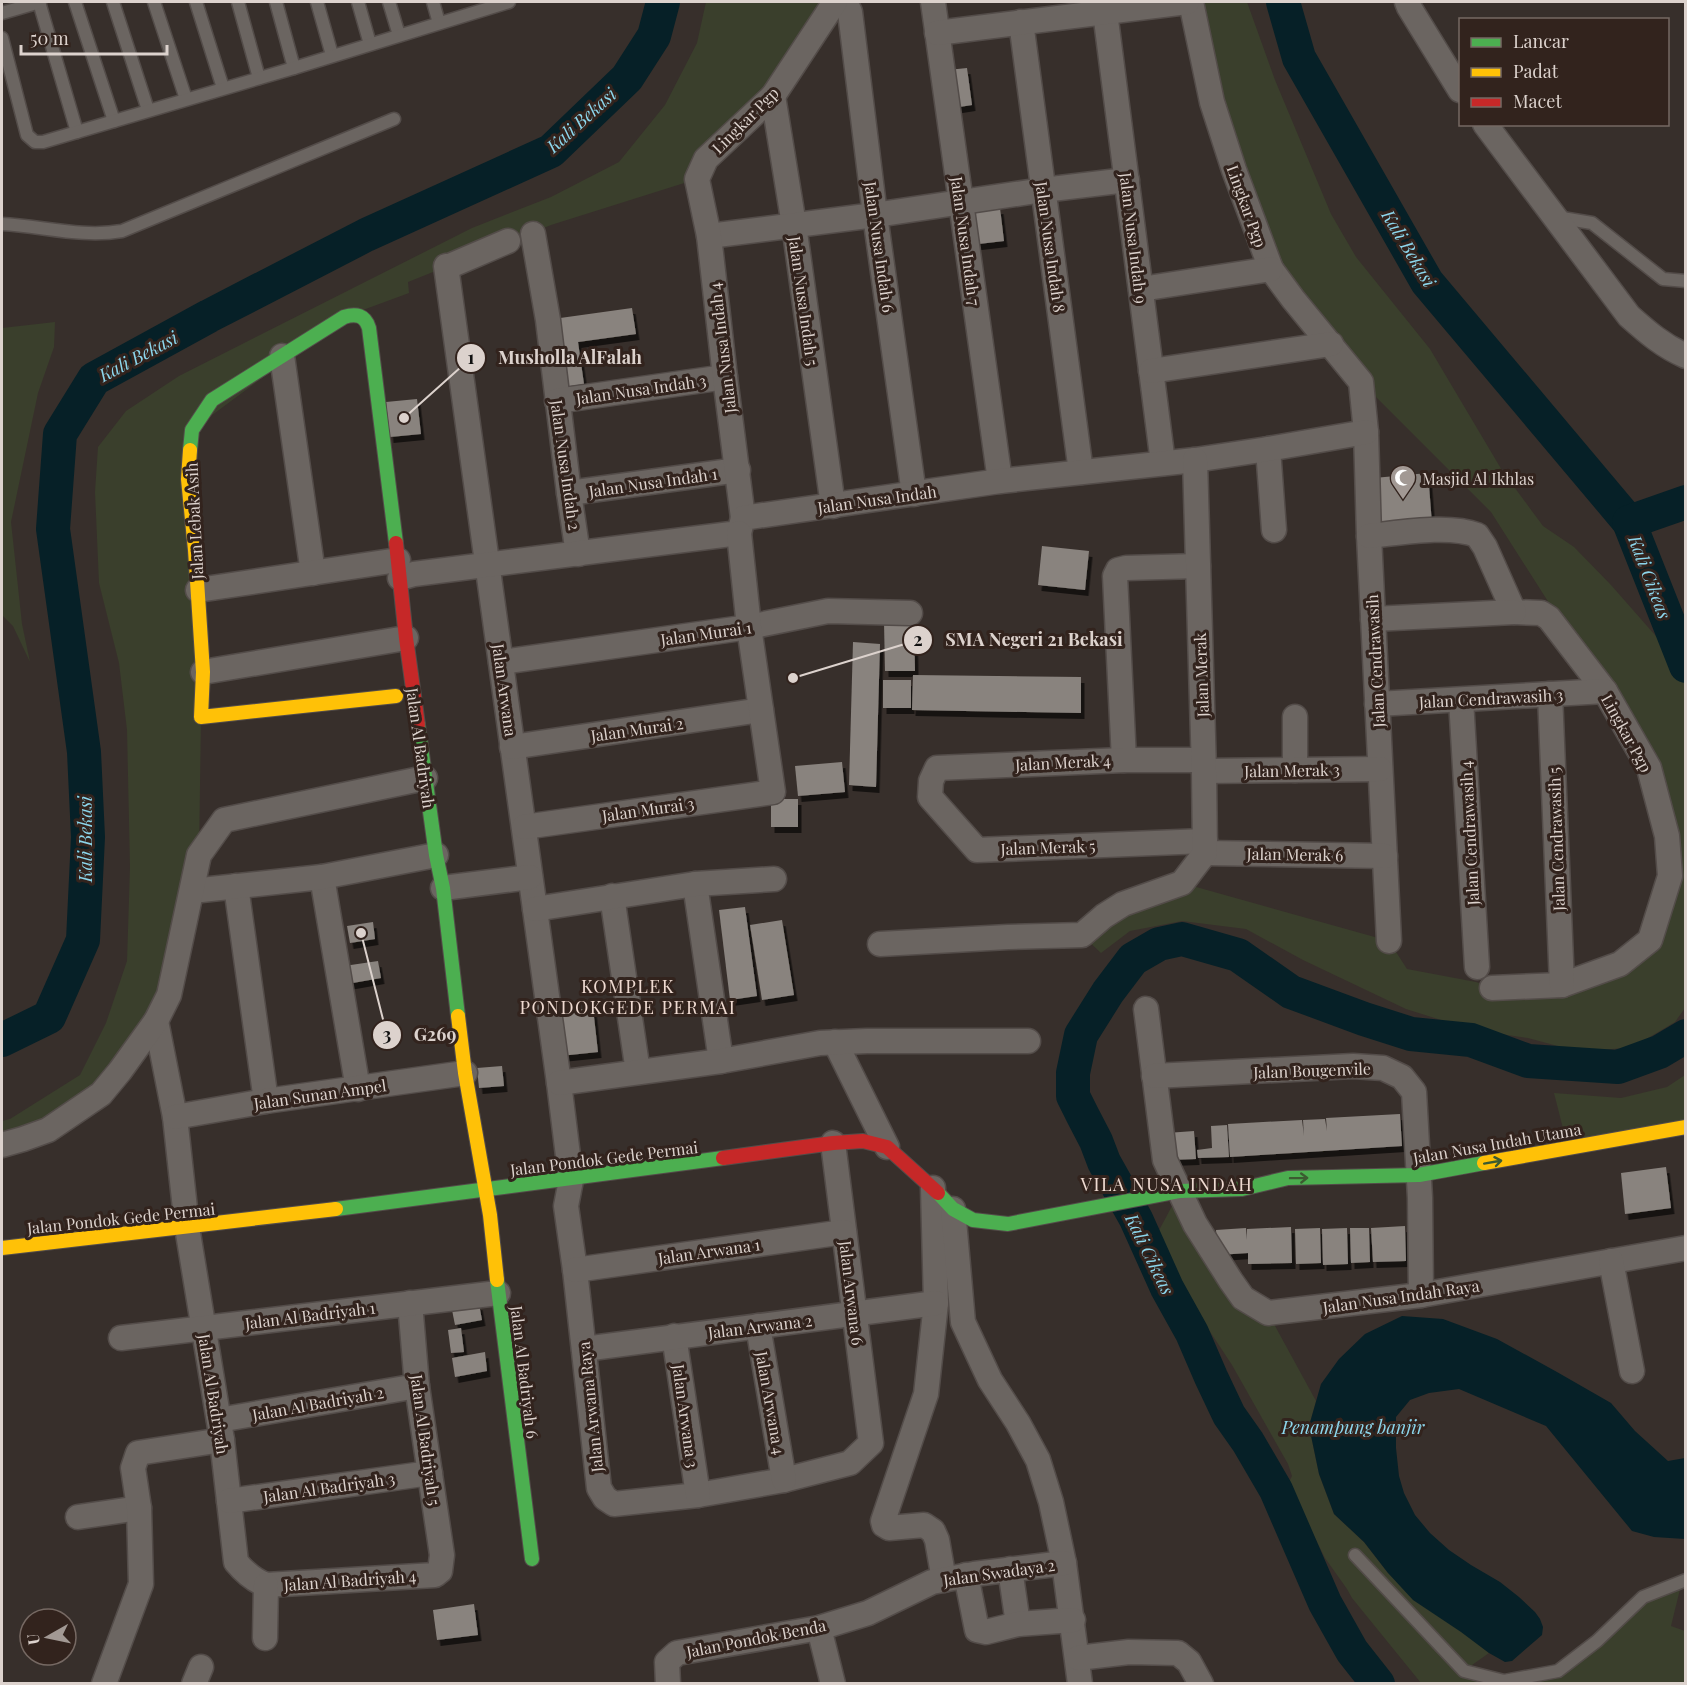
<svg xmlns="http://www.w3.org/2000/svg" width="1687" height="1685" font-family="'Playfair Display',serif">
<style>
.green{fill:#3a3f2c}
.water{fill:#062027}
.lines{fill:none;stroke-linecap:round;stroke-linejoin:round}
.river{stroke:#062027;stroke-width:34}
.building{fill:#89837e;filter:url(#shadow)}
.lane-casing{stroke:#534c49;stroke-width:15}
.street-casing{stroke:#534c49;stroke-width:27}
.fast-casing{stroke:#534c49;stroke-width:16}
.slow-casing{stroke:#534c49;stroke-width:16}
.jam-casing{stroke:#534c49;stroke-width:16}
.lane{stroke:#6b6561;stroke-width:12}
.street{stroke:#6b6561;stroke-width:24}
.fast{stroke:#4caf50;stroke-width:14}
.slow{stroke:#ffc107;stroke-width:14}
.jam{stroke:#c62828;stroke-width:14}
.oneway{stroke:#3c5b31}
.labels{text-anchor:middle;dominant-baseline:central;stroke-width:6;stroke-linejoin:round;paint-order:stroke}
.street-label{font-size:16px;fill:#dcd2cd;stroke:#32231d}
.poi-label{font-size:16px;fill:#dcd2cd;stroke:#32231d;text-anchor:start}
.water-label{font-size:18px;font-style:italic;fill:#8cd6ec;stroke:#32231d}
.neighbourhood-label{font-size:18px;letter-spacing:1.5px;fill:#eedad1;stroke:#32231d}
.leader{fill:none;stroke:#dcd2cd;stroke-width:2}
.callout-dot{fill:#dcd2cd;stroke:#32231d;stroke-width:2}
.mark-label{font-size:18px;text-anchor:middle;font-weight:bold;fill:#111}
.callout-label{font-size:18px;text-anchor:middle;font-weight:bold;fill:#dcd2cd;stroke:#32231d;stroke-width:6;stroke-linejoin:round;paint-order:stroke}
</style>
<defs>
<filter id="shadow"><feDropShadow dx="3.5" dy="6" stdDeviation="0" flood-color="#0009"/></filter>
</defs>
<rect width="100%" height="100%" fill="#372f2b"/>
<g class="green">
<path d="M706,2H835L697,179L551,225L408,282L409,293L344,317L192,430L201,717L199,855L169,994L101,1094L2,1145V1121L10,1119L80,1075L106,1023L127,961L130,867L127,730L119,663L99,583L95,492L98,447L126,411L179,376L472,228L551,197L619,162L665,105L697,43Z"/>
<path d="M1191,2H1247L1275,80L1331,214L1356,257L1430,349L1503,472L1543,526L1574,547L1611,585L1669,651L1685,684V1008L1675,1022L1633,1047L1580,1052L1528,1038L1473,1030L1406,1009L1303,960L1246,929L1182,921L1130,931L1101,953L1082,935L1182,883L1389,941L1407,969L1476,982L1492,988L1562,985L1650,940L1667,836L1605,691L1491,512L1361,382L1271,269Z"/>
<path d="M55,322L54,347L38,393L11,522L22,624L30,662L13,626L2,615V328Z"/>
<path d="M1685,1075V1127L1568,1148L1554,1093L1621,1098L1667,1087Z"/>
<path d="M1180,1191L1268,1313L1316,1401L1309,1426L1319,1474L1334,1514L1364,1542L1388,1573L1489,1653L1465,1670L1504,1681L1558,1671L1643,1597L1682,1581L1671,1626L1685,1631V1683H1421L1352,1598L1347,1589L1325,1558L1288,1484L1292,1476L1288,1464L1232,1365L1182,1289L1156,1236Z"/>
</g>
<path class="water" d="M1402,1316L1443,1319L1497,1339L1557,1372L1611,1403L1635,1431L1668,1461L1685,1458V1539L1654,1537L1632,1531L1546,1426L1459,1389L1429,1393L1410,1400L1396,1417V1448L1399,1476L1404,1493L1415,1515L1430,1533L1449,1550L1471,1565L1500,1582L1519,1597L1535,1612L1540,1619L1543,1627L1542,1635L1512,1661L1505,1662L1489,1653L1461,1632L1413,1600L1388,1573L1364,1542L1334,1514L1319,1474L1309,1426L1321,1384L1339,1359L1365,1334Z"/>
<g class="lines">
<g class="river">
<path d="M1283,2L1299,58L1427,282L1629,522L1686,666"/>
<path d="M1629,522L1686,502"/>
<path d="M2,1040L49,1017L83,940L88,837L84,752L53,529L60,434L94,379L209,316L366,235L551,151L627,78L654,36L663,2"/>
<path d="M1378,1684L1352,1651L1325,1603L1276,1490L1248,1442L1229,1415L1211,1377L1192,1333L1167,1288L1136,1219L1104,1162L1096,1141L1083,1116L1073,1096V1073L1081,1035L1108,992L1133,959L1159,944L1182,939L1238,955L1291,992L1364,1019L1411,1034L1471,1040L1528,1061L1618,1067L1659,1052L1686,1036"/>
</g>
</g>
<g class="building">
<path d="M967,68L972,105L953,108L948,70Z"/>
<path d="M1000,208L1004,241L970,245L966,212Z"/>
<path d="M632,308L636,334L578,342L584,384L563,387L553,319Z"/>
<path d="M417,399L421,434L390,437L386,402Z"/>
<path d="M1428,473L1432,524L1378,528L1374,478Z"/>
<path d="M1042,546L1089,551L1085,590L1038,585Z"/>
<path d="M884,622H914L915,671H885Z"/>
<path d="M853,642L880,644L876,787L849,785Z"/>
<path d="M913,675L1081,677V713L912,710Z"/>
<rect x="883" y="680" width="28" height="28"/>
<path d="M842,762L845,792L798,796L795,766Z"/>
<rect x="771" y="799" width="27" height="28"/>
<path d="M745,907L757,996L730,1000L719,910Z"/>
<path d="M782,920L794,995L762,1000L750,925Z"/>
<path d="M373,922L375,939L350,943L347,926Z"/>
<path d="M378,961L381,978L347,984L344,966Z"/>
<path d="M593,1008L598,1052L560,1056L556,1012Z"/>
<path d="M502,1066L504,1086L479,1088L477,1068Z"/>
<path d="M1400,1114L1402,1146L1230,1157L1228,1124L1302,1120L1304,1136L1303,1120L1325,1119L1327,1131L1326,1118Z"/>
<path d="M1227,1125L1229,1157L1198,1158L1197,1150L1212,1148L1211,1126Z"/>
<path d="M1194,1131L1196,1159L1169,1160L1167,1133Z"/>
<path d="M1666,1167L1671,1208L1625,1214L1621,1173Z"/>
<path d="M1405,1226L1406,1261L1373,1262L1371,1228Z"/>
<path d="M1291,1227L1292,1263L1248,1264V1253L1218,1255L1216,1230L1246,1228L1247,1240V1229Z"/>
<path d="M1320,1228L1321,1263L1296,1264L1295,1229Z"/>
<path d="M1347,1228L1348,1264L1323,1265L1322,1229Z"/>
<path d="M1350,1228H1369L1370,1262L1351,1263Z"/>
<path d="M479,1304L482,1320L455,1325L452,1310Z"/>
<path d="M461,1328L464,1352L451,1353L448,1330Z"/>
<path d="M485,1352L487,1371L455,1377L452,1358Z"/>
<path d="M474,1604L478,1635L437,1640L433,1610Z"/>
</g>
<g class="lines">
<defs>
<g id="lane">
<path d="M39,2L77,132"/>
<path d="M75,2L114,121"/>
<path d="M113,2L148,110"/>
<path d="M154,2L186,99"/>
<path d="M196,2L223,88"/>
<path d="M238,2L259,78"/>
<path d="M276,2L294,68"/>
<path d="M317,2L332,55"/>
<path d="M358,2L370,44"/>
<path d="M389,2L399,35"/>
<path d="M433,2L439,23"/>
<path d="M2,13L40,2"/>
<path d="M2,38L27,135L35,142H43L294,68L509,2"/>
<path d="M1556,217L1592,223L1663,279L1686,281"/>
<path d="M2,224C42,226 82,238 122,231L394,119"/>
<path d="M1355,1555L1464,1671L1504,1681L1558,1671L1597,1641L1643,1597L1686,1580"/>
</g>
<g id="street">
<path d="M845,2L850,12L875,215L914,494"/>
<path d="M933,2L1000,481"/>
<path d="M1191,2L1212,102L1234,170L1271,269L1293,299L1361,382L1366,432L1369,536L1389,941"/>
<path d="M1407,2L1409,7L1460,90"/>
<path d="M1105,12L1163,463"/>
<path d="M1021,22L1081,472"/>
<path d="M937,33L1187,2"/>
<path d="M773,96L794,225L833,506"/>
<path d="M1485,124L1629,316C1647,332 1663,346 1686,356"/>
<path d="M533,234L548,320L569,493L578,554"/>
<path d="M709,236L875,215L1043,190L1127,180"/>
<path d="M508,241L452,265L446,266L559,1083L571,1180L566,1206L575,1270L599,1488L605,1498L614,1504L698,1495L784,1480L850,1463L871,1443L833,1143"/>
<path d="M1141,289L1271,269"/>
<path d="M282,356L313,573"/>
<path d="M1151,371L1331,344"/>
<path d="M557,401L725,377"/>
<path d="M1268,449L1274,530"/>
<path d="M569,493L738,470"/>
<path d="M743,518L725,377L709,236L697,179L706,159L773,96L835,2"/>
<path d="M1369,536C1400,533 1448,524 1477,535L1485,547L1514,612L1541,613L1549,618L1605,691L1649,768L1667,836L1670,876L1650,940L1620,964L1562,985L1492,988"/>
<path d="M400,578L414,574L739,533L743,518L1000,481L1195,460L1268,449L1366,432"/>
<path d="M198,590L398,560"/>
<path d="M1373,619L1514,612"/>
<path d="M501,662L749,627L828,611L910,613"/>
<path d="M203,672L406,638"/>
<path d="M1550,694L1562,985"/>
<path d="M1461,700L1477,967"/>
<path d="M1377,704L1605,691"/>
<path d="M512,747L761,710"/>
<path d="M1124,760L1115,576L1118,570L1126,568L1198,566"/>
<path d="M1203,760H1124L937,768L931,781L930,797L977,850L1205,841"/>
<path d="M1295,770V717"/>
<path d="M1204,771L1380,769"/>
<path d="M524,827L773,792L749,627L739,533"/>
<path d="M1205,853L1385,856"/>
<path d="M322,877L358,1089"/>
<path d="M695,884L721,1061"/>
<path d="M236,886L266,1101"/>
<path d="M443,888L530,877"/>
<path d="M192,891L322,877L436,855"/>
<path d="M612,896L638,1072"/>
<path d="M535,909L695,884L774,879"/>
<path d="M880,944L1008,937L1082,935L1104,916L1123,904L1182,883L1205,853L1204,771L1195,460"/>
<path d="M1146,1009L1165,1160L1195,1224L1231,1281L1243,1298L1268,1313L1421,1295L1686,1248"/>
<path d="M156,1021L175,1117L187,1227L222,1440L236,1562C245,1573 253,1580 266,1585L435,1575L440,1571L442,1555L417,1386L410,1303"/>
<path d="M835,1042L887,1147"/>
<path d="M1154,1076L1353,1066L1383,1068L1402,1077L1414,1092L1420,1198L1421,1295"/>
<path d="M559,1083L721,1061L820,1043L867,1041H1028"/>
<path d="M175,1117L266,1101L465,1073"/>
<path d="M2,1145L23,1139L48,1130L101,1094L120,1071L156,1021L169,995L199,855L224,820L425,778"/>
<path d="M933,1188L936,1303L926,1394L883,1521L884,1525L889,1528L924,1525L933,1531L937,1540L944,1580"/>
<path d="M953,1209L963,1322L990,1380L1018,1423L1038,1460L1051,1502L1064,1563L1080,1684"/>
<path d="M1611,1261L1632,1371"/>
<path d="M575,1270L844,1232"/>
<path d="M758,1326L784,1480"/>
<path d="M674,1336L698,1495"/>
<path d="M121,1338L498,1293"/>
<path d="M584,1349L936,1303"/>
<path d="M219,1420L417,1386"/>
<path d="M229,1501L430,1473"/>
<path d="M78,1517L139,1508"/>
<path d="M1010,1569L1018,1624"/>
<path d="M966,1575L977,1630L986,1632L1018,1624L1073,1620"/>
<path d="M819,1628L833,1684"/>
<path d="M265,1638L266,1585"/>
<path d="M1078,1658L1129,1652L1178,1653L1189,1662L1201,1684"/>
<path d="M104,1684L141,1584L139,1508L133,1468L138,1453L222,1440"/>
<path d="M194,1684L201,1667"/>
<path d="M668,1684L667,1662L677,1653L819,1628L868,1613L932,1582L974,1574L1064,1563"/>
</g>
<g id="fast">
<path d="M190,450L192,430L212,400L344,317C356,313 365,315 369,328L396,543"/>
<path d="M418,725L436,855L443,888L458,1016"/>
<path d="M938,1193L953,1209L973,1220L1008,1224L1180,1191L1242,1189L1288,1178L1419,1175L1484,1163"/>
<path d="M336,1209L723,1158"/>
<path d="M497,1280L532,1559"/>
</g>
<g id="slow">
<path d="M190,450L188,479L195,550L203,672L201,717L396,696"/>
<path d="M458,1016L465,1073L490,1215L497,1280"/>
<path d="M1484,1163L1686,1127"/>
<path d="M2,1248L336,1209"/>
</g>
<g id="jam">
<path d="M396,543L406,638L418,725"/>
<path d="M723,1158L833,1143L863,1141L887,1147L938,1193"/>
</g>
</defs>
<use href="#lane" class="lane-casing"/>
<use href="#street" class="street-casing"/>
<use href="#fast" class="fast-casing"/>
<use href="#slow" class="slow-casing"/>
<use href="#jam" class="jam-casing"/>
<use href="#lane" class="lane"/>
<use href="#street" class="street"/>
<use href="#fast" class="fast"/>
<use href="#slow" class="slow"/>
<use href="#jam" class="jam"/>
</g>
<defs><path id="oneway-shaft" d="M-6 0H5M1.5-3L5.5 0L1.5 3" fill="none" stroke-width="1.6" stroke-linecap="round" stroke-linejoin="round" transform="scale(1.5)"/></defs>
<g class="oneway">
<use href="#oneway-shaft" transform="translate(1493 1162) rotate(-10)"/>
<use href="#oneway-shaft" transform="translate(1299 1178) rotate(-1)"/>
</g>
<defs>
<symbol id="mosque-pin" viewBox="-11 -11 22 30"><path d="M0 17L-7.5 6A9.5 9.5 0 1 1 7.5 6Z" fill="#a29994" stroke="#32231d"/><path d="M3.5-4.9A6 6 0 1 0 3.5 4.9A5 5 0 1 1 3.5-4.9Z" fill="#fff"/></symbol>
</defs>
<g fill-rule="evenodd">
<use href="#mosque-pin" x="1388" y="463" width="30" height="40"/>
</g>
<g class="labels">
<g class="street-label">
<text transform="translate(745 120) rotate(-45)">Lingkar Pgp</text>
<text transform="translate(1247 206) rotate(70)">Lingkar Pgp</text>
<text transform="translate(1134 238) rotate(83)">Jalan Nusa Indah 9</text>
<text transform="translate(966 241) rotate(82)">Jalan Nusa Indah 7</text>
<text transform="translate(880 247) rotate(82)">Jalan Nusa Indah 6</text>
<text transform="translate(1051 247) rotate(82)">Jalan Nusa Indah 8</text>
<text transform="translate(804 301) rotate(82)">Jalan Nusa Indah 5</text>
<text transform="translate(722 348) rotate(-97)">Jalan Nusa Indah 4</text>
<text transform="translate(641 389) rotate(-8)">Jalan Nusa Indah 3</text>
<text transform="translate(566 465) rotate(82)">Jalan Nusa Indah 2</text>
<text transform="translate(653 482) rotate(-8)">Jalan Nusa Indah 1</text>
<text transform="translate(877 499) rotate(-8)">Jalan Nusa Indah</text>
<text transform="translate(194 521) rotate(-93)">Jalan Lebak Asih</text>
<text transform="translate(706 633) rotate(-8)">Jalan Murai 1</text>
<text transform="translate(1375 661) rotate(-93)">Jalan Cendrawasih</text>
<text transform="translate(1201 675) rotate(-92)">Jalan Merak</text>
<text transform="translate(505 690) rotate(82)">Jalan Arwana</text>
<text transform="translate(1491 698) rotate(-3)">Jalan Cendrawasih 3</text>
<text transform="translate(637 729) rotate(-8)">Jalan Murai 2</text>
<text transform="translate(1627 733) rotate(61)">Lingkar Pgp</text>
<text transform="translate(421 748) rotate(82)">Jalan Al Badriyah</text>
<text transform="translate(1063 762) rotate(-3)">Jalan Merak 4</text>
<text transform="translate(1292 770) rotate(-1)">Jalan Merak 3</text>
<text transform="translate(648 809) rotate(-8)">Jalan Murai 3</text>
<text transform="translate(1469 833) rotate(-93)">Jalan Cendrawasih 4</text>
<text transform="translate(1556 839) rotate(-92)">Jalan Cendrawasih 5</text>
<text transform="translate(1048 847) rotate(-2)">Jalan Merak 5</text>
<text transform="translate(1295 854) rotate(1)">Jalan Merak 6</text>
<text transform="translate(1312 1070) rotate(-2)">Jalan Bougenvile</text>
<text transform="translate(320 1094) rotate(-8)">Jalan Sunan Ampel</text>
<text transform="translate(1497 1143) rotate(-10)">Jalan Nusa Indah Utama</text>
<text transform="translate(604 1158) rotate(-7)">Jalan Pondok Gede Permai</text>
<text transform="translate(121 1218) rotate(-6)">Jalan Pondok Gede Permai</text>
<text transform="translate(709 1251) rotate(-8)">Jalan Arwana 1</text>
<text transform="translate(852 1293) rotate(83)">Jalan Arwana 6</text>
<text transform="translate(1401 1296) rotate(-8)">Jalan Nusa Indah Raya</text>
<text transform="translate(310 1315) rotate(-7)">Jalan Al Badriyah 1</text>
<text transform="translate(760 1326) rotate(-7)">Jalan Arwana 2</text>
<text transform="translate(525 1372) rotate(83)">Jalan Al Badriyah 6</text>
<text transform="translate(214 1394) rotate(81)">Jalan Al Badriyah</text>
<text transform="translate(318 1403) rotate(-10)">Jalan Al Badriyah 2</text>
<text transform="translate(771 1403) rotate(80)">Jalan Arwana 4</text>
<text transform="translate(590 1407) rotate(-96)">Jalan Arwana Raya</text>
<text transform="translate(686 1416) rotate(82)">Jalan Arwana 3</text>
<text transform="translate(426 1440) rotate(82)">Jalan Al Badriyah 5</text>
<text transform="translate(329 1487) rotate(-8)">Jalan Al Badriyah 3</text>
<text transform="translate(999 1572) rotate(-8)">Jalan Swadaya 2</text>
<text transform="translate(350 1580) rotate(-4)">Jalan Al Badriyah 4</text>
<text transform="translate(756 1638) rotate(-11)">Jalan Pondok Benda</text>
</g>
<g class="poi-label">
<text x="1422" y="478">Masjid Al Ikhlas</text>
</g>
<g class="water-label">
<text transform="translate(581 120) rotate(-42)">Kali Bekasi</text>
<text transform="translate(1409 248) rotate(59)">Kali Bekasi</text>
<text transform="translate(138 356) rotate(-28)">Kali Bekasi</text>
<text transform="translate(1650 577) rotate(69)">Kali Cikeas</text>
<text transform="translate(85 839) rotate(-90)">Kali Bekasi</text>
<text transform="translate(1150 1254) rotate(64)">Kali Cikeas</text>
<text x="1353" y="1427">Penampung banjir</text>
</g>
<g class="neighbourhood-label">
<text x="628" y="986">KOMPLEK<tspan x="628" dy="21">PONDOKGEDE PERMAI</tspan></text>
<text x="1167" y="1184">VILA NUSA INDAH</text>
</g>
</g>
<path class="leader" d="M404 418L471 358M793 678L918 640M361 933L387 1035"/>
<g class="callout-dot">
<circle cx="404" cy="418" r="6"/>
<circle cx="793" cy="678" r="6"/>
<circle cx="361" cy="933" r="6"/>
<circle cx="471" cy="358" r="15"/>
<circle cx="918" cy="640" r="15"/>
<circle cx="387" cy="1035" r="15"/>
</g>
<g class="mark-label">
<text x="471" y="364">1</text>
<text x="918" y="646">2</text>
<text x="387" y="1041">3</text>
</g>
<g class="callout-label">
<text x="570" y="364">Musholla AlFalah</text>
<text x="1034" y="646">SMA Negeri 21 Bekasi</text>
<text x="435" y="1041">G269</text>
</g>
<rect width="1687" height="1685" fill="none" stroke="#dcd2cd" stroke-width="6"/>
<rect x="1459" y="18" width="210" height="108" fill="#32231d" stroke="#766963" stroke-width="1.5"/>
<rect x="1471" y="38" width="30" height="9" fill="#4caf50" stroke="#766963" stroke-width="1.5"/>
<text x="1513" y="48" font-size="18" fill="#dcd2cd">Lancar</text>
<rect x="1471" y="68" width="30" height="9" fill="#ffc107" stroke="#766963" stroke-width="1.5"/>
<text x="1513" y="78" font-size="18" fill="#dcd2cd">Padat</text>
<rect x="1471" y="98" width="30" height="9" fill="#c62828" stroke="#766963" stroke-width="1.5"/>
<text x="1513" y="108" font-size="18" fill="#dcd2cd">Macet</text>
<g transform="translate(48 1637) rotate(261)"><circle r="28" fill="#32231d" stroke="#766963" stroke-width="1.5"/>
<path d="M0-4.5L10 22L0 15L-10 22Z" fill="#a29994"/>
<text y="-9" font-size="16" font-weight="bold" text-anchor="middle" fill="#dcd2cd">U</text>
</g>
<path d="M21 45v9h146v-9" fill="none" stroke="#dcd2cd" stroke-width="3"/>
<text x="30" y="45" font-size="18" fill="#dcd2cd" stroke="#32231d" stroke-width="4.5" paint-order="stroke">50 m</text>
</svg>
